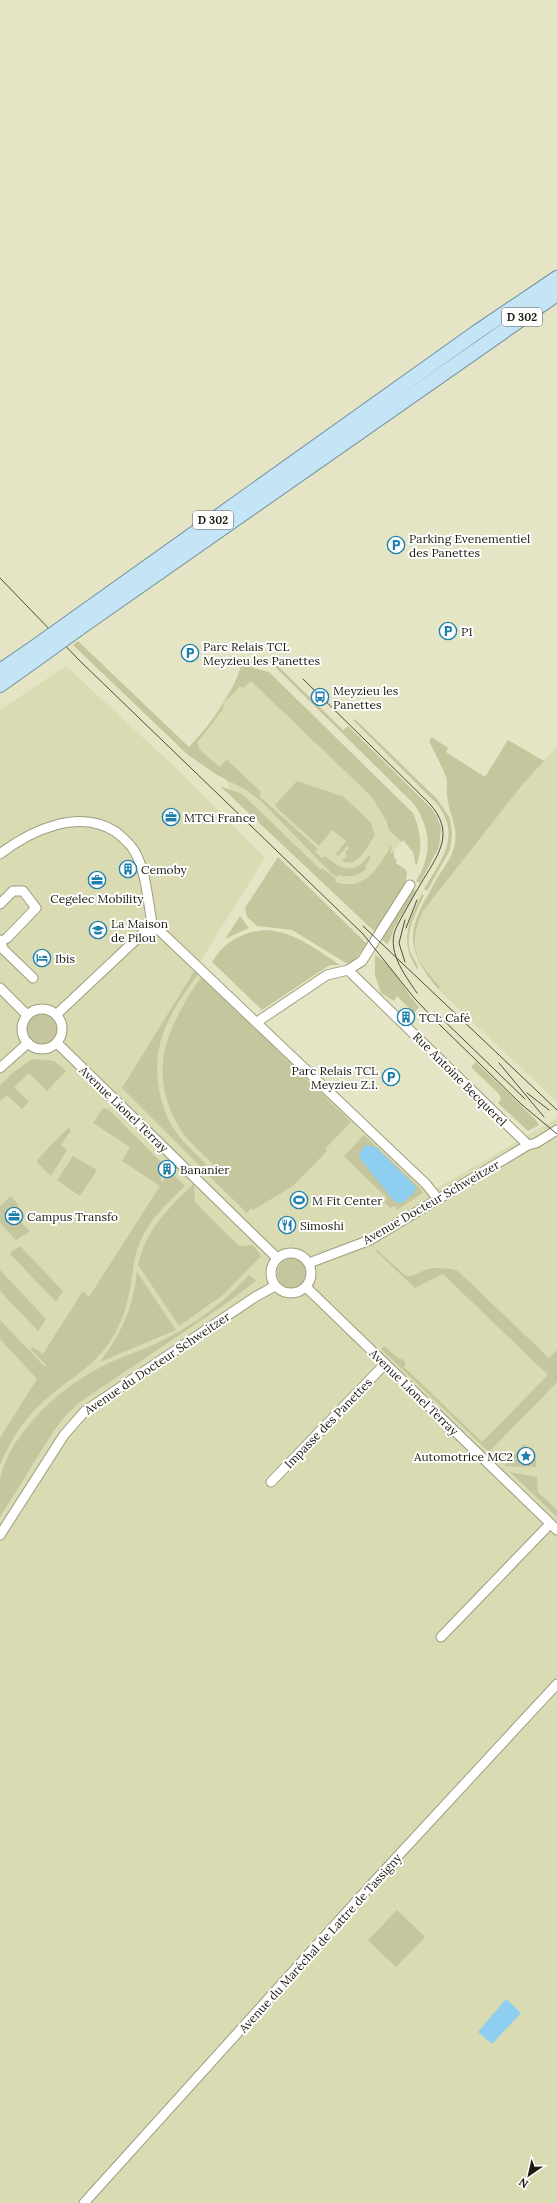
<svg xmlns="http://www.w3.org/2000/svg" width="557" height="2203" font-family="Lora,serif">
<style>
.built{fill:#dadab3}
.green{fill:#c6c69e}
.water{fill:#8ecef1}
.lines{fill:none;stroke-linecap:round;stroke-linejoin:round}
.street-casing{stroke:#9e9e80;stroke-width:11}
.primary-casing{stroke:#7092a1;stroke-width:16}
.street{stroke:#fff;stroke-width:9}
.primary{stroke:#c5e4f5;stroke-width:14}
.tram{stroke:#4e4e3d;stroke-width:1}
.primary-bridge-casing{stroke:#7092a1;stroke-width:16;stroke-linecap:butt}
.primary-bridge{stroke:#c5e4f5;stroke-width:14}
.labels{text-anchor:middle;dominant-baseline:central;stroke-width:4;stroke-linejoin:round;paint-order:stroke}
.shield{fill:#fff;stroke:#606058;stroke-width:1}
.shield-label{font-size:11px;font-weight:bold;fill:#1c1c10}
.poi-label{font-size:12px;fill:#1c1c10;stroke:#fff;text-anchor:start}
.street-label{font-size:12px;fill:#1c1c10;stroke:#fff}
</style>
<rect width="100%" height="100%" fill="#e5e5c5"/>
<g class="built">
<path d="M242,665L413,830L393,851L357,907L230,789L226,780L189,747L208,726L237,678Z"/>
<path d="M66,666L177,769L265,858L198,965L432,1191L557,1118V2203H0V710Z"/>
<path d="M557,747V1102L443,994L416,953L414,939L415,930L423,911L528,778Z"/>
</g>
<g class="green">
<path d="M78,641L189,747C212,723 238,689 243,656L251,660L253,668L269,672L413,813C421,832 423,848 416,867L413,852L403,840L402,842L389,830L386,820L371,796L251,681L243,688L240,686L224,703L223,709L197,743L199,746L198,748L219,767L227,760L261,792L259,796L318,849L315,852L322,858L325,856C340,869 354,876 368,856L371,857L365,867L367,868C359,876 349,878 339,875L337,877L332,874L261,801L245,789L217,775L188,755L73,645Z"/>
<path d="M271,659L343,730L348,726L431,808L437,817L441,828L439,847L420,883L416,881C433,855 431,827 413,803L270,662Z"/>
<path d="M355,719L437,799L450,818L452,833L450,850L427,891L424,889C441,860 462,836 437,804L353,720Z"/>
<path d="M432,737L448,748L446,752L485,777L508,740L544,761L523,784L423,911C406,949 416,958 440,987L439,990C398,942 411,925 439,875C446,865 453,855 455,843C458,825 448,812 447,795C446,789 448,782 446,777C441,765 435,753 429,741Z"/>
<path d="M282,776L344,797L371,823L375,835C368,845 358,869 342,861L347,856L345,853L349,847L347,846L338,856L336,854L346,841L332,830L319,846L279,810L275,805L297,781Z"/>
<path d="M220,786L242,794L321,870L322,868L336,879L335,882C364,892 378,868 390,848L388,844L392,847L390,852L392,853L394,850V857L397,861L396,863L406,870L407,873L405,885L376,933Z"/>
<path d="M278,857L367,944L353,962L346,963L292,930L257,926L247,917L245,908Z"/>
<path d="M412,888L416,891L394,928L390,940L387,944L380,938Z"/>
<path d="M422,894L424,895C416,913 405,931 410,951C412,957 419,965 418,970C399,943 408,921 422,894Z"/>
<path d="M240,916L249,928L225,939Z"/>
<path d="M266,930C295,932 316,949 340,965H330L322,970L262,1010L212,962C225,941 242,932 266,930Z"/>
<path d="M375,955C394,966 404,990 419,1007L414,1013L397,996L394,1001L381,993L375,975Z"/>
<path d="M195,970L198,974C185,993 170,1012 163,1034C152,1064 157,1101 173,1128C182,1142 195,1153 206,1164L202,1168L122,1088Z"/>
<path d="M201,977L351,1122L325,1149L327,1151L293,1186L253,1210L251,1208L247,1213L205,1172L213,1164C201,1152 186,1140 178,1125C146,1069 169,1025 201,977Z"/>
<circle cx="42" cy="1029" r="15"/>
<path d="M32,1059L54,1061L66,1071L47,1091L29,1073L14,1087L29,1102L22,1109L7,1095L0,1101V1085L15,1071Z"/>
<path d="M476,1062L535,1119L539,1125L528,1131L498,1103L501,1099L499,1094L471,1067Z"/>
<path d="M103,1108L108,1109L162,1163C162,1169 159,1177 162,1183L170,1171L185,1186C168,1203 149,1219 140,1242C132,1260 133,1279 128,1298C125,1313 119,1327 111,1340C94,1367 67,1380 44,1401C24,1418 10,1441 0,1465V1438L37,1379L0,1339V1320L45,1367L46,1365L30,1349L33,1347L43,1354L83,1291L89,1297L160,1186L122,1161L130,1147L93,1123Z"/>
<path d="M68,1128L71,1130L61,1145L67,1150L51,1176L37,1162V1160Z"/>
<path d="M364,1135L421,1189L423,1193L397,1210L395,1206L390,1208L384,1202L387,1198L344,1156Z"/>
<path d="M73,1156L97,1170L80,1196L57,1180Z"/>
<path d="M194,1183L195,1202L239,1246L253,1245L261,1256L223,1295L179,1326L138,1265C146,1229 169,1208 194,1183Z"/>
<path d="M11,1196L17,1203L20,1213L25,1216L21,1221L25,1227L30,1231L16,1240L0,1223V1206Z"/>
<path d="M20,1246L63,1291L56,1302L11,1255V1252Z"/>
<path d="M376,1249L406,1276C415,1277 420,1271 428,1269C436,1267 450,1268 458,1271L549,1358L557,1350V1382L489,1452L381,1349L384,1346L399,1359H402L406,1363L404,1367L482,1442L548,1375L443,1274L415,1288L375,1250Z"/>
<circle cx="292" cy="1273" r="15"/>
<path d="M0,1270L46,1319L38,1331L0,1291Z"/>
<path d="M137,1272L176,1330L100,1362C122,1332 133,1309 137,1272Z"/>
<path d="M249,1275L256,1281L227,1303L80,1402L65,1416L53,1432L0,1517C0,1505 0,1492 0,1480C8,1436 58,1390 95,1370C118,1357 144,1351 167,1338C198,1322 225,1301 249,1275Z"/>
<path d="M524,1444L536,1456V1467L504,1466Z"/>
<path d="M510,1472L537,1477L538,1492L557,1510V1517Z"/>
<path d="M397,1910L425,1937L396,1967L368,1940Z"/>
</g>
<g class="water">
<path d="M365,1145L376,1147L416,1187L414,1193L402,1203L395,1202L361,1160L359,1154Z"/>
<path d="M506,1999L521,2013L492,2044L478,2032Z"/>
</g>
<g class="lines">
<defs>
<g id="street">
<path d="M0,854C31,830 79,808 116,832C123,838 130,843 135,852C147,874 148,904 153,929"/>
<path d="M0,904L13,891H23L36,908L7,938L2,941"/>
<path d="M0,940L3,949L33,978"/>
<path d="M348,970L362,961L410,885"/>
<path d="M0,988L27,1015"/>
<circle cx="42" cy="1029" r="20"/>
<path d="M57,1014L143,933L153,929L159,930L426,1184L438,1199"/>
<path d="M257,1022L327,975L348,970L528,1145"/>
<path d="M57,1043L277,1258"/>
<path d="M0,1068L28,1043"/>
<circle cx="291" cy="1273" r="20"/>
<path d="M309,1263L370,1240L528,1145L536,1143L557,1130"/>
<path d="M306,1287L557,1530"/>
<path d="M271,1482L385,1364"/>
<path d="M0,1535L64,1435L85,1411L255,1297L275,1286"/>
<path d="M441,1637L550,1524"/>
<path d="M84,2203L372,1884L557,1684"/>
</g>
<g id="primary">
<path d="M70,622L477,332L557,278"/>
<path d="M78,629L557,294"/>
<path d="M0,671L35,647"/>
<path d="M0,685L42,655"/>
</g>
</defs>
<use href="#street" class="street-casing"/>
<use href="#primary" class="primary-casing"/>
<use href="#street" class="street"/>
<use href="#primary" class="primary"/>
<g class="tram">
<path d="M0,578L80,661L363,934L415,999L440,1025L521,1104L557,1134"/>
<path d="M303,679L429,803C455,832 440,852 423,880C414,895 405,911 397,926C385,949 404,974 417,993"/>
<path d="M405,920L399,943L405,962"/>
<path d="M363,926L557,1110"/>
<path d="M406,928L417,900"/>
<path d="M435,1012L525,1099"/>
<path d="M499,1063L544,1117"/>
<path d="M527,1093L549,1110"/>
</g>
<defs>
<g id="primary-bridge">
<path d="M35,647L70,622"/>
<path d="M42,655L78,629"/>
</g>
</defs>
<use href="#primary-bridge" class="primary-bridge-casing"/>
<use href="#primary-bridge" class="primary-bridge"/>
</g>
<defs>
<symbol id="parking-ring" viewBox="-11 -11 22 22"><circle r="9.5" fill="#fff" stroke="#1f80ac" stroke-width="1.5"/><path d="M-3.5-5.5H1a3.5 3.5 0 0 1 0 7H-1V5.5H-3.5ZM-1-3.4V-.6H.8a1.4 1.4 0 0 0 0-2.8Z" fill="#1f80ac"/></symbol>
<symbol id="bus-ring" viewBox="-11 -11 22 22"><circle r="9.5" fill="#fff" stroke="#1f80ac" stroke-width="1.5"/><path d="M-5-6H5V4H4V6H2V4H-2V6H-4V4H-5ZM-3.5-4V0h7V-4ZM-3.5 1.2v1.5H-2V1.2ZM2 1.2v1.5H3.5V1.2Z" fill="#1f80ac"/></symbol>
<symbol id="office-ring" viewBox="-11 -11 22 22"><circle r="9.5" fill="#fff" stroke="#1f80ac" stroke-width="1.5"/><path d="M-6-3h4V-5.5h4V-3h4V5H-6ZM-1-4.5V-3h2v-1.5ZM-6 0V1H6V0Z" fill="#1f80ac"/></symbol>
<symbol id="building-ring" viewBox="-11 -11 22 22"><circle r="9.5" fill="#fff" stroke="#1f80ac" stroke-width="1.5"/><path d="M-4-6H4V6H1V3H-1V6H-4ZM-2.5-4.3h1.7v1.8h-1.7ZM.8-4.3h1.7v1.8H.8ZM-2.5-1h1.7V.8h-1.7ZM.8-1h1.7V.8H.8Z" fill="#1f80ac"/></symbol>
<symbol id="school-ring" viewBox="-11 -11 22 22"><circle r="9.5" fill="#fff" stroke="#1f80ac" stroke-width="1.5"/><path d="M0-5L7-2L0 1L-7-2ZM-4 1L0 2.5L4 1V4Q0 6-4 4Z" fill="#1f80ac"/></symbol>
<symbol id="hotel-ring" viewBox="-11 -11 22 22"><circle r="9.5" fill="#fff" stroke="#1f80ac" stroke-width="1.5"/><path d="M-6-4.5h1.5V1H6V5H4.5V3h-9V5H-6ZM-4 0a1.8 1.8 0 1 1 3.6 0ZM.5 0V-2.5h3Q6-2.5 6 0Z" fill="#1f80ac"/></symbol>
<symbol id="stadium-ring" viewBox="-11 -11 22 22"><circle r="9.5" fill="#fff" stroke="#1f80ac" stroke-width="1.5"/><path d="M0-5a6.5 5 0 1 0 0 10a6.5 5 0 1 0 0-10ZM-3.5-1.8h7v3.6h-7Z" fill="#1f80ac"/></symbol>
<symbol id="restaurant-ring" viewBox="-11 -11 22 22"><circle r="9.5" fill="#fff" stroke="#1f80ac" stroke-width="1.5"/><path d="M-5-6h1v4h1v-4h1v4h1v-4h1v5L-1.5 .5V6h-2V.5L-5-1ZM5-6V6H3V1.5H1.5Q1.5-4 5-6Z" fill="#1f80ac"/></symbol>
<symbol id="sight-ring" viewBox="-11 -11 22 22"><circle r="9.5" fill="#fff" stroke="#1f80ac" stroke-width="1.5"/><path d="M0-6L1.8-2.2L6-1.7L2.9 1.2L3.7 5.4L0 3.3L-3.7 5.4L-2.9 1.2L-6-1.7L-1.8-2.2Z" fill="#1f80ac"/></symbol>
</defs>
<g fill-rule="evenodd">
<use href="#parking-ring" x="386" y="535" width="20" height="20"/>
<use href="#parking-ring" x="438" y="621" width="20" height="20"/>
<use href="#parking-ring" x="180" y="643" width="20" height="20"/>
<use href="#bus-ring" x="310" y="687" width="20" height="20"/>
<use href="#office-ring" x="161" y="807" width="20" height="20"/>
<use href="#building-ring" x="118" y="859" width="20" height="20"/>
<use href="#office-ring" x="87" y="870" width="20" height="20"/>
<use href="#school-ring" x="88" y="920" width="20" height="20"/>
<use href="#hotel-ring" x="32" y="948" width="20" height="20"/>
<use href="#building-ring" x="396" y="1007" width="20" height="20"/>
<use href="#parking-ring" x="381" y="1067" width="20" height="20"/>
<use href="#building-ring" x="157" y="1159" width="20" height="20"/>
<use href="#stadium-ring" x="289" y="1190" width="20" height="20"/>
<use href="#office-ring" x="4" y="1206" width="20" height="20"/>
<use href="#restaurant-ring" x="277" y="1215" width="20" height="20"/>
<use href="#sight-ring" x="516" y="1446" width="20" height="20"/>
</g>
<g class="labels">
<g class="shield">
<rect x="502" y="308" width="40" height="18" rx="3"/>
<rect x="193" y="511" width="40" height="18" rx="3"/>
</g>
<g class="shield-label">
<text x="522" y="317">D 302</text>
<text x="213" y="520">D 302</text>
</g>
<g class="poi-label">
<text x="409" y="538">Parking Evenementiel<tspan x="409" dy="14">des Panettes</tspan></text>
<text x="461" y="631">P1</text>
<text x="203" y="646">Parc Relais TCL<tspan x="203" dy="14">Meyzieu les Panettes</tspan></text>
<text x="333" y="690">Meyzieu les<tspan x="333" dy="14">Panettes</tspan></text>
<text x="184" y="817">MTCi France</text>
<text x="141" y="869">Cemoby</text>
<text x="97" y="898" text-anchor="middle">Cegelec Mobility</text>
<text x="111" y="923">La Maison<tspan x="111" dy="14">de Pilou</tspan></text>
<text x="55" y="958">Ibis</text>
<text x="419" y="1017">TCL Café</text>
<text x="378" y="1070" text-anchor="end">Parc Relais TCL<tspan x="378" dy="14">Meyzieu Z.I.</tspan></text>
<text x="180" y="1169">Bananier</text>
<text x="312" y="1200">M Fit Center</text>
<text x="27" y="1216">Campus Transfo</text>
<text x="300" y="1225">Simoshi</text>
<text x="513" y="1456" text-anchor="end">Automotrice MC2</text>
</g>
<g class="street-label">
<text transform="translate(460 1079) rotate(45)">Rue Antoine Becquerel</text>
<text transform="translate(124 1109) rotate(44)">Avenue Lionel Terray</text>
<text transform="translate(431 1202) rotate(-30)">Avenue Docteur Schweitzer</text>
<text transform="translate(157 1363) rotate(-34)">Avenue du Docteur Schweitzer</text>
<text transform="translate(414 1392) rotate(44)">Avenue Lionel Terray</text>
<text transform="translate(328 1423) rotate(-46)">Impasse des Panettes</text>
<text transform="translate(320 1943) rotate(-48)">Avenue du Maréchal de Lattre de Tassigny</text>
</g>
</g>
<g transform="translate(529 2175) rotate(214)" stroke="#ffffff" stroke-width="3" paint-order="stroke">
<path d="M0-3L7 15L0 10L-7 15Z" fill="#1c1c10"/>
<text y="-6" font-size="11" font-weight="bold" text-anchor="middle" fill="#1c1c10">N</text>
</g>
</svg>
